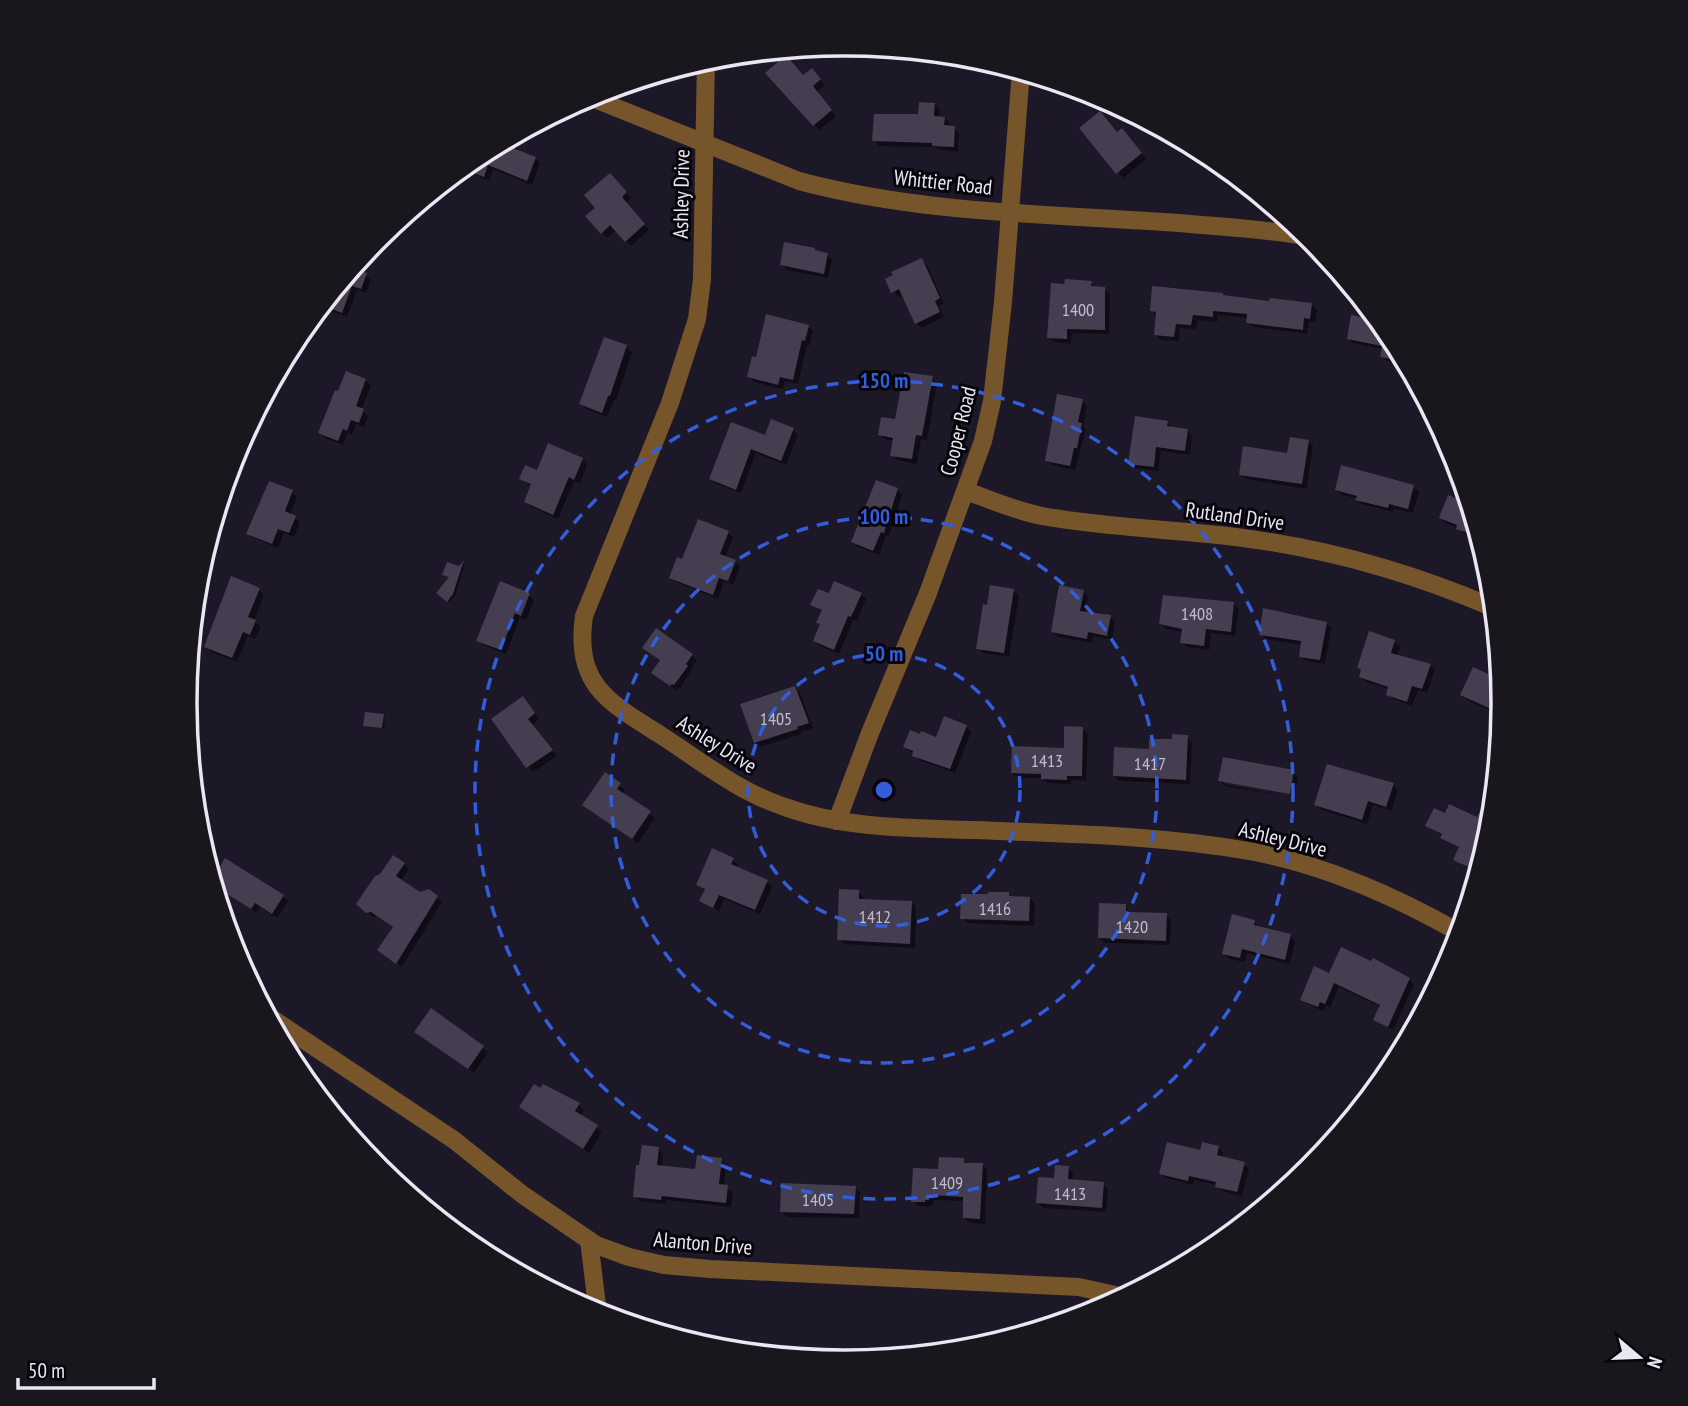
<svg xmlns="http://www.w3.org/2000/svg" width="1688" height="1406" font-family="'PT Sans Narrow',sans-serif">
<style>
.shadow{fill:#0007}
.building{fill:#443e50}
.lines{fill:none;stroke-linecap:round;stroke-linejoin:round}
.minor{stroke:#76552b;stroke-width:18}
.ring{fill:none;stroke:#325ddb;stroke-width:3.5;stroke-dasharray:12 9}
.labels{text-anchor:middle;dominant-baseline:central;stroke-width:6;stroke-linejoin:round;paint-order:stroke}
.number-label{font-size:18px;fill:#c0bcca}
.street-label{font-size:21px;fill:#eae6f2;stroke:#07050b}
.rim{fill:none;stroke:#eae6f2;stroke-width:3.5}
.centre{fill:#325ddb;stroke:#07050b;stroke-width:3.5}
.ring-label{font-size:21px;text-anchor:middle;font-weight:bold;fill:#325ddb;stroke:#07050b;stroke-width:6;stroke-linejoin:round;paint-order:stroke}
</style>
<rect width="100%" height="100%" fill="#1d1828"/>
<g class="shadow">
<path d="M929,52L956,55V57L931,54Z"/>
<path d="M768,73L804,77L817,75L825,85L816,92L836,116L819,130Z"/>
<path d="M935,104L940,110L939,118H945L950,123L949,128H954L959,133L958,152L939,150L935,147L879,146L874,140L920,116Z"/>
<path d="M1117,134L1127,135L1146,159L1123,178L1118,172Z"/>
<path d="M1177,137L1211,155L1214,158L1181,152L1176,147Z"/>
<path d="M505,140L514,144L519,149L518,152L535,158L540,163L532,185L493,169L489,181L475,175L470,170L476,157Z"/>
<path d="M615,180L631,198L626,203L649,230L631,246L616,230L607,238L602,233L597,208Z"/>
<path d="M370,247L367,254L370,258L364,274L371,280L366,293L357,290L347,317L321,307Z"/>
<path d="M827,255L832,260L828,278L787,270L781,264Z"/>
<path d="M922,260L927,265L944,303L939,306L944,317L921,328L916,323L903,295L898,297L887,279Z"/>
<path d="M1091,283L1097,289H1104L1110,294L1109,334L1072,333L1071,344L1054,342L1049,337Z"/>
<path d="M1225,297L1312,305L1317,310L1315,323L1309,322L1307,334L1253,327L1248,322V318L1218,315L1217,322L1198,320L1196,329L1180,328L1179,341L1161,340L1156,335L1157,316L1152,311Z"/>
<path d="M1353,317L1380,322L1392,337L1404,359L1403,364L1387,361L1382,356L1383,349L1353,343L1348,338Z"/>
<path d="M808,326L813,331L810,345H807L798,384L785,381L783,389L754,382L749,377L758,359Z"/>
<path d="M626,347L632,352L616,400H614L607,417L586,409L581,403Z"/>
<path d="M932,378L937,383L927,440L921,439L917,464L897,460L892,455L894,441L885,439L880,434L897,421Z"/>
<path d="M365,380L371,386L361,410L368,416L364,427L356,424L352,435L348,433L343,445L325,438L320,433Z"/>
<path d="M1082,400L1087,406L1083,426L1086,429L1075,470L1052,465L1046,460Z"/>
<path d="M1167,422L1172,427L1187,430L1192,436L1190,455L1161,451L1158,471L1135,468L1130,463Z"/>
<path d="M793,429L798,435L786,465L756,453L741,493L716,484L711,479L766,437Z"/>
<path d="M1308,441L1313,446L1307,489L1246,479L1241,474L1289,455Z"/>
<path d="M582,459L587,465L580,483L574,481L558,519L531,507L526,501L532,486L521,478Z"/>
<path d="M1413,487L1419,492L1413,513L1394,509L1393,512L1362,504L1356,498L1342,495L1337,490Z"/>
<path d="M897,490L902,495L889,537L886,536L879,555L858,547L853,542Z"/>
<path d="M292,492L297,497L290,515L300,522L294,537L284,533L278,548L254,538L249,533Z"/>
<path d="M1470,505L1480,540L1463,533L1458,528L1446,523L1441,518Z"/>
<path d="M728,532L733,538L725,558L735,561L740,567L733,585L724,581L718,599L676,582L671,577L683,562Z"/>
<path d="M465,563L455,596L450,602L438,593L451,578L444,574Z"/>
<path d="M259,590L264,595L254,621L261,626L255,639L248,636L237,662L211,652L206,646Z"/>
<path d="M1014,591L1019,596L1009,657L983,653L978,648L989,607Z"/>
<path d="M1083,592L1088,597L1085,613L1110,617L1115,622L1112,640L1093,636L1092,643L1058,637L1052,631Z"/>
<path d="M861,594L866,599L857,621L853,620L839,654L820,646L815,641L821,625L823,612L812,605L830,595Z"/>
<path d="M529,595L534,600L526,620L520,617L506,654L484,645L478,640Z"/>
<path d="M1234,604L1239,609L1235,636L1211,633L1209,650L1187,647L1182,642L1183,632L1166,629L1161,624Z"/>
<path d="M1326,623L1331,628L1325,664L1306,661L1301,656L1302,645L1266,639L1261,634Z"/>
<path d="M1394,642L1400,647L1397,657L1430,665L1435,670L1427,693L1418,690L1412,706L1393,699L1388,694L1389,689L1366,682L1361,676L1363,670Z"/>
<path d="M644,648L692,655L697,660L680,689L678,687L676,690L653,673L661,661Z"/>
<path d="M1474,670L1501,682L1502,716L1467,700L1462,695Z"/>
<path d="M795,688L800,693L813,728L801,732L802,734L760,747L755,742Z"/>
<path d="M527,703L539,719L532,725L557,756L533,772L493,719Z"/>
<path d="M383,716L385,718L384,729L365,725Z"/>
<path d="M966,727L971,732L955,773L919,760L905,747L937,739Z"/>
<path d="M1082,729L1088,734L1086,781L1071,780V784L1048,783L1043,778H1017L1012,773L1065,749Z"/>
<path d="M1187,737L1192,742L1190,784L1119,781L1114,776L1150,751Z"/>
<path d="M1293,771L1298,777L1295,793L1224,780V784L1294,798L1225,786L1220,781Z"/>
<path d="M605,775L625,790L622,794L655,818L638,843L590,810Z"/>
<path d="M1393,785L1398,790L1391,811L1373,805L1367,824L1322,810L1316,804Z"/>
<path d="M1446,816L1491,830L1478,873L1461,864L1455,859L1468,849L1446,839V842L1443,836L1427,826Z"/>
<path d="M733,860L738,865L736,868L767,882L772,887L760,914L724,899L719,911L701,901L706,891L698,885Z"/>
<path d="M403,864L409,869L401,881L420,894L428,891L442,902L402,967L384,955L394,928L377,916L373,917L358,904L381,876Z"/>
<path d="M214,880L283,896L288,901L277,918L260,907L257,913L232,898L228,891Z"/>
<path d="M858,892L863,897V901L911,902L916,907L915,948L844,944L839,939Z"/>
<path d="M1008,894L1012,898H1029L1035,903L1034,926L967,923L962,918Z"/>
<path d="M1126,906L1130,914L1166,915L1171,920L1170,945L1105,943L1100,938Z"/>
<path d="M1254,922L1259,927L1290,935L1295,941L1290,964L1247,953L1245,962L1229,959L1224,953Z"/>
<path d="M1329,975L1409,979L1414,985L1393,1030L1375,1019L1381,1007L1339,987L1330,1008L1326,1005L1323,1011L1308,1004L1303,999Z"/>
<path d="M431,1010L488,1052L474,1073L421,1037Z"/>
<path d="M579,1105L584,1110L580,1116L602,1132L589,1153L521,1107Z"/>
<path d="M1218,1148L1224,1153L1222,1158L1244,1164L1249,1169L1242,1196L1222,1191L1216,1185L1194,1180L1193,1185L1166,1178L1161,1173L1201,1152Z"/>
<path d="M658,1149L663,1154L662,1167L696,1171L721,1160L726,1165L724,1186L733,1192L731,1207L666,1200V1204L640,1201L634,1196Z"/>
<path d="M963,1160L968,1165H982L987,1170L985,1224L970,1223L964,1218L965,1201L934,1200L933,1205H930L929,1207L918,1206L913,1201L940,1171Z"/>
<path d="M1068,1168L1073,1173V1181L1103,1184L1108,1189L1106,1212L1043,1208L1038,1202Z"/>
<path d="M855,1187L860,1192L859,1218L787,1217L782,1212Z"/>
</g>
<g class="building">
<path d="M786,55L803,75L812,68L821,79L813,86L832,110L813,126L765,73Z"/>
<path d="M919,102L935,103L934,116L945,117L944,125L955,126L954,147L932,146V143L872,141L874,114H918Z"/>
<path d="M1100,111L1117,132L1122,128L1142,153L1116,174L1079,128Z"/>
<path d="M519,133L513,148L536,157L527,181L488,165L484,177L468,171L473,159L478,155Z"/>
<path d="M610,173L627,192L622,197L645,224L625,242L610,225L601,234L585,216L595,208L584,195Z"/>
<path d="M784,242L815,248V250L828,253L824,274L780,265Z"/>
<path d="M922,258L940,298L935,301L940,312L915,324L899,289L891,293L885,279L893,275L891,272Z"/>
<path d="M359,260L361,261L358,270L367,273L361,289L352,286L342,313L322,305Z"/>
<path d="M1065,279L1092,281L1091,286L1105,287V330L1067,329V339L1047,338L1051,283L1064,284Z"/>
<path d="M1152,286L1223,293V295L1269,301L1270,298L1312,303L1310,319L1304,318L1303,330L1246,323L1247,314L1213,311V317L1193,315L1191,325L1176,324L1174,337L1154,335L1156,312L1150,311Z"/>
<path d="M766,314L809,325L805,341L802,340L793,380L780,377L778,385L747,377L752,356L756,357Z"/>
<path d="M1351,315L1379,321L1392,337L1406,362L1380,357L1382,346L1347,339Z"/>
<path d="M604,337L627,345L610,396H608L602,413L579,404Z"/>
<path d="M346,371L366,379L356,406L364,409L359,423L351,420L347,431L343,429L338,441L318,433L335,390L338,391Z"/>
<path d="M904,372L933,376L922,436L916,435L912,459L890,456L893,438L878,435L881,417L895,419Z"/>
<path d="M1057,394L1083,399L1078,422L1082,423L1077,448H1074L1070,466L1045,461Z"/>
<path d="M1135,416L1168,421L1167,426L1188,429L1185,451L1156,447L1154,467L1128,464Z"/>
<path d="M771,419L794,428L781,461L751,449L736,490L709,479L731,422L765,435Z"/>
<path d="M1290,437L1309,440L1302,484L1239,475L1243,446L1287,453Z"/>
<path d="M548,443L583,458L574,480L569,477L553,515L524,502L531,484L519,479L525,465L537,470Z"/>
<path d="M1341,465L1414,485L1408,509L1389,504L1388,508L1355,500L1357,496L1335,490Z"/>
<path d="M876,480L898,488L884,533L881,532L873,551L851,542Z"/>
<path d="M269,481L293,490L285,511L296,516L289,533L278,529L272,544L246,534Z"/>
<path d="M1448,495L1469,503L1479,537L1456,529L1457,525L1439,518Z"/>
<path d="M698,519L729,531L720,554L736,560L728,581L719,578L713,595L669,578L677,557L682,559Z"/>
<path d="M464,560L453,594L447,602L436,593L449,577L442,575L447,562L459,566Z"/>
<path d="M231,576L260,588L248,617L256,620L250,635L243,632L232,658L204,647Z"/>
<path d="M500,581L530,593L521,616L515,613L501,650L476,641Z"/>
<path d="M834,581L862,593L851,617L848,616L834,650L813,641L820,624L816,623L822,610L810,605L818,589L829,593Z"/>
<path d="M990,585L1014,589L1004,653L976,649L983,604L987,605Z"/>
<path d="M1059,585L1084,590L1080,611L1111,615L1107,636L1088,632L1087,639L1051,632Z"/>
<path d="M1163,595L1234,602L1231,632L1206,629L1204,646L1180,643L1182,629L1159,624Z"/>
<path d="M1263,608L1327,622L1320,660L1299,657L1301,641L1259,635Z"/>
<path d="M656,628L693,654L686,664L688,666L674,685L672,684L670,686L651,673L660,660L642,648Z"/>
<path d="M1369,631L1395,640L1391,653L1431,664L1422,689L1412,686L1407,702L1386,695L1388,687L1359,677L1361,669L1357,668Z"/>
<path d="M1473,667L1501,680L1502,714L1460,695Z"/>
<path d="M795,686L809,723L797,727L798,729L754,743L740,704Z"/>
<path d="M523,696L535,713L528,719L553,750L526,768L491,719Z"/>
<path d="M365,712L384,714L382,728L363,726Z"/>
<path d="M944,716L967,725L950,769L912,756L913,751L903,747L910,730L920,734L921,731L936,737Z"/>
<path d="M1064,726L1083,727L1082,776H1067V780L1041,779V774L1011,773L1012,746L1064,748Z"/>
<path d="M1172,734L1188,735L1186,780L1113,776L1114,747L1149,749V739H1172Z"/>
<path d="M1223,757L1294,770L1290,794L1218,781Z"/>
<path d="M1327,764L1394,783L1386,807L1368,801L1362,820L1314,805Z"/>
<path d="M605,772L621,783L617,789L651,811L632,839L582,805Z"/>
<path d="M1449,804L1477,817L1480,811L1492,816L1490,832L1477,871L1453,860L1459,847L1440,838L1442,834L1425,826L1434,808L1445,813Z"/>
<path d="M712,848L734,858L731,864L768,880L755,910L719,895L713,908L699,901L705,889L696,885Z"/>
<path d="M393,855L405,863L396,876L420,892L429,889L438,896L396,964L377,950L393,927L371,912L366,913L356,904L375,876L380,874Z"/>
<path d="M225,858L284,895L272,914L255,903L251,909L225,893L227,890L212,881Z"/>
<path d="M839,889L859,890V899L912,901L910,944L837,940Z"/>
<path d="M988,892H1009V896L1030,897L1029,921L960,919L961,894H988Z"/>
<path d="M1099,903L1126,904V912L1167,913L1166,941L1098,938Z"/>
<path d="M1232,914L1255,920L1254,925L1291,934L1285,960L1242,949L1240,958L1222,954Z"/>
<path d="M1341,947L1371,961L1373,958L1410,978L1388,1027L1373,1020L1380,1005L1334,983L1325,1004L1320,1002L1318,1007L1300,1000L1314,966L1329,973Z"/>
<path d="M431,1008L484,1046L468,1069L414,1032Z"/>
<path d="M534,1084L540,1088L543,1084L580,1103L575,1111L598,1125L583,1149L519,1107Z"/>
<path d="M1167,1142L1200,1150L1202,1142L1219,1146L1217,1155L1245,1162L1237,1192L1215,1187L1216,1182L1189,1176L1188,1181L1159,1174Z"/>
<path d="M642,1145L659,1147L657,1165L695,1169L697,1155L722,1158L719,1184L728,1185L726,1203L662,1196L661,1200L633,1197L636,1165H639Z"/>
<path d="M939,1157L964,1158V1163H983L980,1219L963,1218V1197L929,1195V1200H925V1202H911L913,1168L938,1169Z"/>
<path d="M1055,1165L1069,1166L1068,1179L1104,1182L1102,1208L1036,1203L1038,1177L1054,1178Z"/>
<path d="M781,1183L856,1186L854,1214L780,1212Z"/>
</g>
<g class="lines">
<g class="minor">
<path d="M706,59L702,279L697,319L670,403L584,616C574,684 608,702 659,734C699,760 738,791 782,806C844,829 911,828 975,830C1067,834 1158,835 1249,851C1323,864 1395,896 1460,933"/>
<path d="M587,96L799,181C922,214 1052,214 1179,223C1223,227 1267,229 1311,237"/>
<path d="M966,491C991,500 1016,511 1042,516C1108,528 1176,529 1243,538C1328,549 1415,574 1494,608"/>
<path d="M837,821L870,733L928,593L983,441L992,401L1003,302L1021,71"/>
<path d="M268,1016L454,1140L523,1195L596,1245L629,1257L664,1265L710,1269L1079,1287L1124,1297"/>
<path d="M589,1240L598,1314"/>
</g>
</g>
<g class="ring">
<circle cx="884" cy="790" r="136"/>
<circle cx="884" cy="790" r="273"/>
<circle cx="884" cy="790" r="409"/>
</g>
<g class="labels">
<g class="number-label">
<text x="1078" y="309">1400</text>
<text x="1197" y="613">1408</text>
<text x="776" y="718">1405</text>
<text x="1047" y="760">1413</text>
<text x="1150" y="763">1417</text>
<text x="995" y="908">1416</text>
<text x="875" y="916">1412</text>
<text x="1132" y="926">1420</text>
<text x="947" y="1182">1409</text>
<text x="1070" y="1193">1413</text>
<text x="818" y="1199">1405</text>
</g>
<g class="street-label">
<text transform="translate(943 182) rotate(6)">Whittier Road</text>
<text transform="translate(681 194) rotate(-89)">Ashley Drive</text>
<text transform="translate(958 431) rotate(-76)">Cooper Road</text>
<text transform="translate(1235 516) rotate(8)">Rutland Drive</text>
<text transform="translate(717 744) rotate(32)">Ashley Drive</text>
<text transform="translate(1283 839) rotate(14)">Ashley Drive</text>
<text transform="translate(703 1243) rotate(5)">Alanton Drive</text>
</g>
</g>
<path d="M0 0H1688V1406H0ZM197 703a647 647 0 1 1 1294 0a647 647 0 1 1-1294 0Z" fill="#19171d" fill-rule="evenodd"/>
<path class="rim" d="M197 703a647 647 0 1 1 1294 0a647 647 0 1 1-1294 0Z"/>
<circle cx="884" cy="790" r="10" class="centre"/>
<g class="ring-label">
<text x="884" y="388">150 m</text>
<text x="884" y="524">100 m</text>
<text x="884" y="661">50 m</text>
</g>
<g transform="translate(1639 1357) rotate(109)" stroke="#07050b" stroke-width="5" paint-order="stroke">
<path d="M0-5L12 26L0 18L-12 26Z" fill="#eae6f2"/>
<text y="-10" font-size="19" font-weight="bold" text-anchor="middle" fill="#eae6f2">N</text>
</g>
<path d="M18 1378v10h136v-10" fill="none" stroke="#eae6f2" stroke-width="3.5"/>
<text x="28" y="1378" font-size="21" fill="#eae6f2" stroke="#07050b" stroke-width="5" paint-order="stroke">50 m</text>
</svg>
